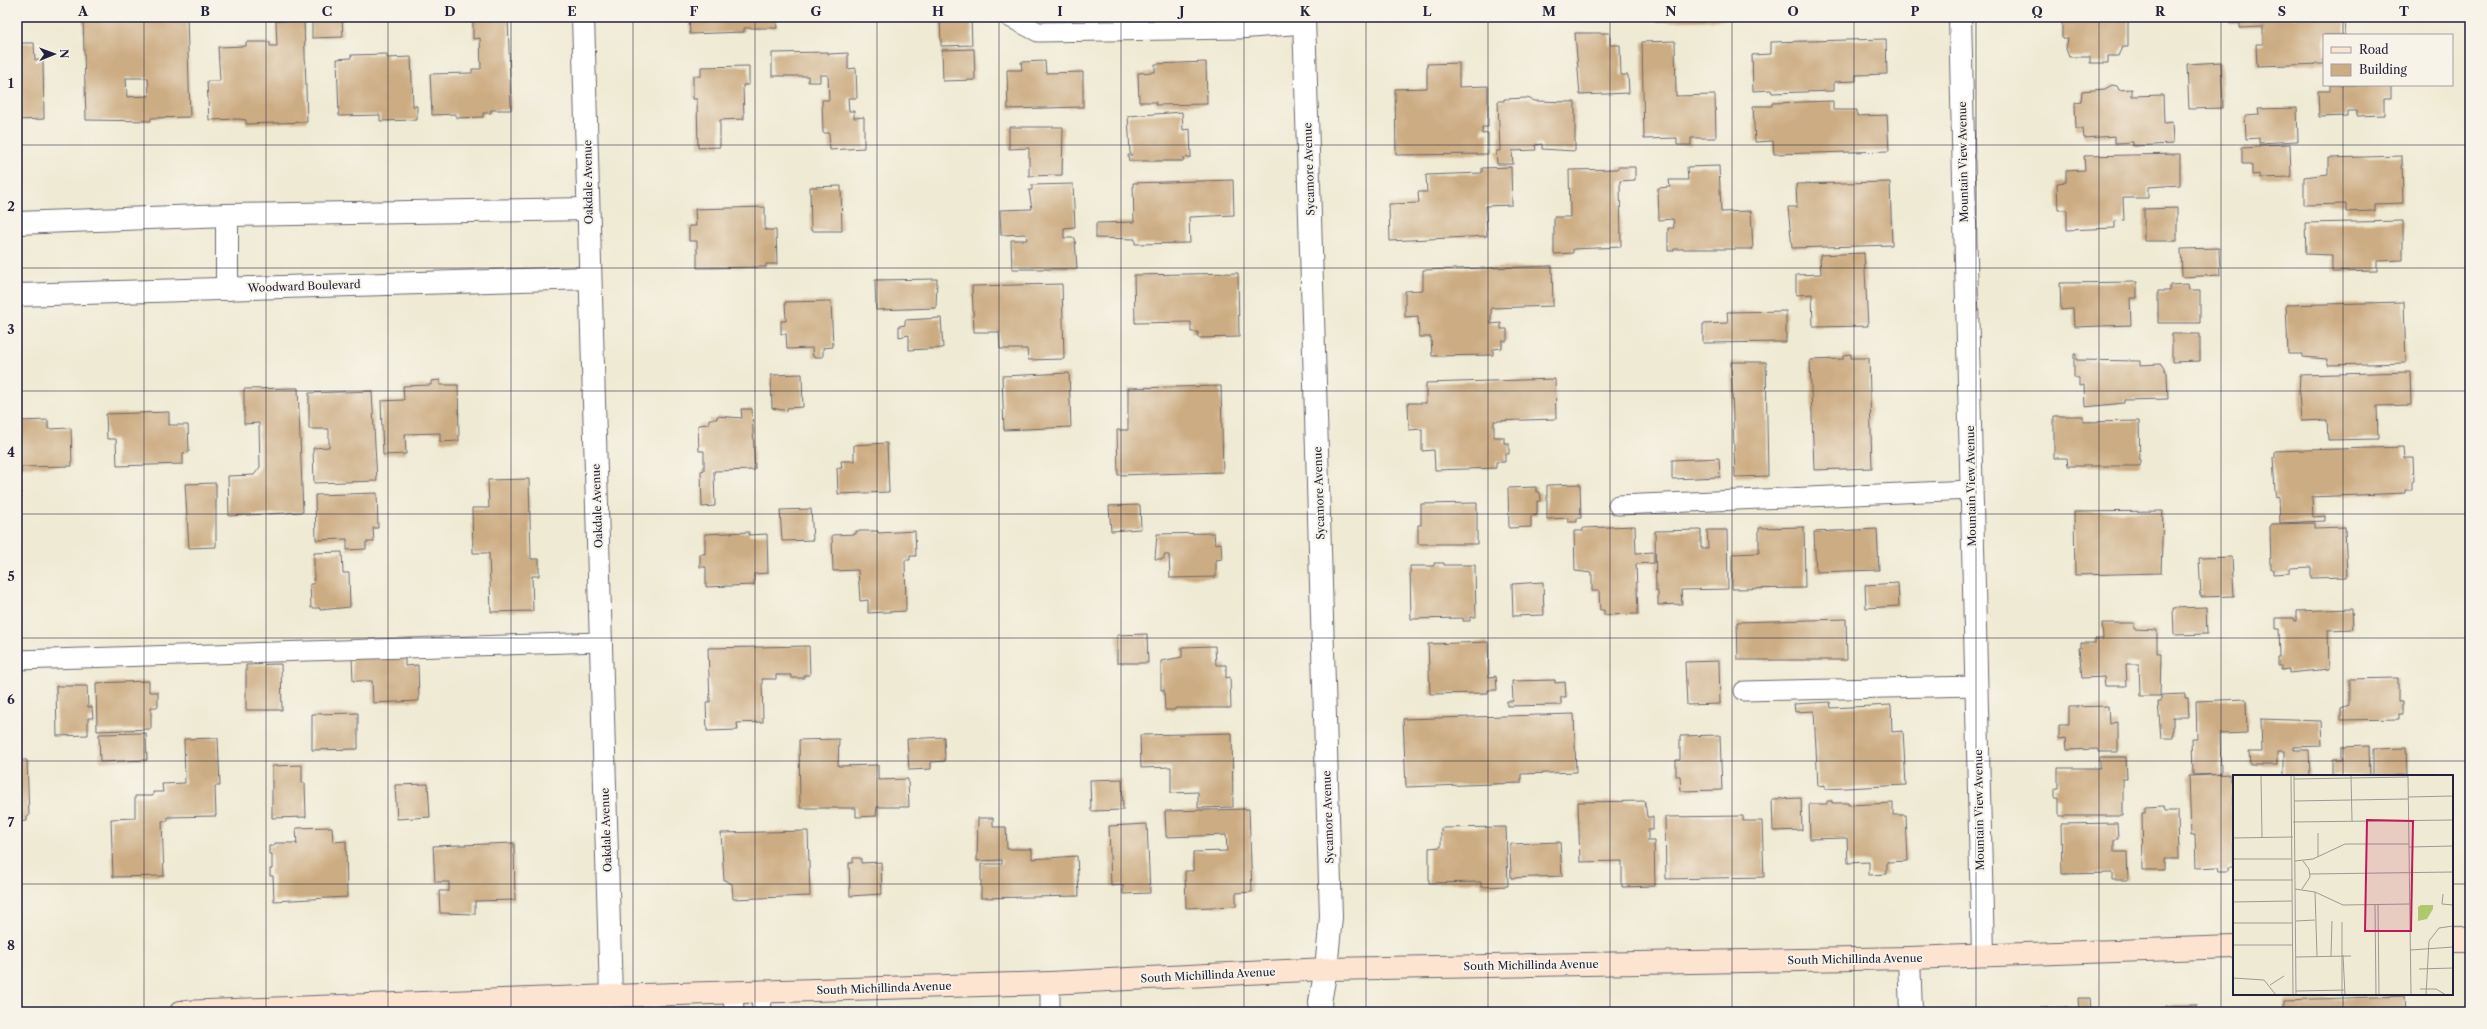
<svg xmlns="http://www.w3.org/2000/svg" width="2487" height="1029" font-family="'Libre Caslon Text',serif">
<style>
.building{fill:#ccac82;fill-rule:evenodd}
.lines{fill:none;stroke-linecap:round;stroke-linejoin:round}
.service-casing{stroke:#6a6870;stroke-width:21}
.minor-casing{stroke:#6a6870;stroke-width:24}
.secondary-casing{stroke:#6a6870;stroke-width:24}
.service{stroke:#fff;stroke-width:19}
.minor{stroke:#fff;stroke-width:22}
.secondary{stroke:#fde4d1;stroke-width:22}
.grid{fill:none;stroke:#22223b;stroke-width:1;stroke-opacity:0.55}
.labels{text-anchor:middle;dominant-baseline:central;stroke-width:4;stroke-linejoin:round;paint-order:stroke}
.street-label{font-size:11px;fill:#22223b;stroke:#f7f3e8}
.inset-road{fill:none;stroke:#9d9a96;stroke-width:1}
.view{fill:#c2185b;fill-opacity:0.15;stroke:#c2185b;stroke-width:2}
.inset-edge{fill:none;stroke:#22223b;stroke-width:2}
.neatline{fill:none;stroke:#22223b;stroke-width:1.5}
.grid-label{font-size:13px;text-anchor:middle;font-weight:bold;fill:#22223b}
</style>
<rect width="100%" height="100%" fill="#f7f3e8"/>
<filter id="ink" filterUnits="userSpaceOnUse"><feTurbulence type="fractalNoise" baseFrequency=".025" numOctaves="2"/><feDisplacementMap in="SourceGraphic" scale="8" xChannelSelector="R" yChannelSelector="G"/><feConvolveMatrix kernelMatrix="1 2 1 2 8 2 1 2 1" color-interpolation-filters="sRGB"/></filter>
<filter id="wash" filterUnits="userSpaceOnUse"><feTurbulence type="fractalNoise" baseFrequency=".012" numOctaves="4" result="noise"/><feDisplacementMap in="SourceGraphic" scale="16" xChannelSelector="R" yChannelSelector="G"/><feGaussianBlur stdDeviation="0.9" result="paint"/><feColorMatrix in="noise" values="0 0 0 0 0 0 0 0 0 0 0 0 0 0 0 0 0 1.4 0 .05"/><feComposite in="paint" operator="in"/></filter>
<g filter="url(#wash)">
<rect width="100%" height="100%" fill="#efead3"/>
<g id="blocks">
<g class="building">
<path d="M83,17H187L190,117L151,118V121L86,120ZM126,78H148L149,96L127,97Z"/>
<path d="M312,17H342L343,37L312,38Z"/>
<path d="M473,17H508L511,110H491V113H483V117L456,118V114L432,115L430,74L472,73V69H481L480,38L473,39Z"/>
<path d="M689,17H776L777,28H744V32L690,34Z"/>
<path d="M940,17H971L972,45L941,46Z"/>
<path d="M1030,17H1072V22L1030,23Z"/>
<path d="M1183,17H1228V23L1183,25Z"/>
<path d="M1656,17H1757V19L1656,22Z"/>
<path d="M2062,17L2128,18V47H2123L2119,56H2108V63H2090V57H2069L2066,49L2068,39H2062Z"/>
<path d="M2152,17H2182V18L2152,19Z"/>
<path d="M2229,17L2344,18L2345,35H2324V64L2257,66L2256,44H2263V27L2240,28V23H2230Z"/>
<path d="M304,20L307,122L246,124V120L239,119L209,120L207,81H220L218,47L246,46V42H270V46H277L276,21Z"/>
<path d="M1575,33H1610V45H1620L1621,75H1628L1629,93L1580,95Z"/>
<path d="M1886,39L1887,74L1856,75V81L1834,82V91L1772,93L1771,90L1753,91L1752,55L1771,54V42Z"/>
<path d="M1675,41L1676,96L1715,95L1716,138H1691V145H1677V138L1644,139L1642,42Z"/>
<path d="M17,43H34L35,60H43L44,119L17,120Z"/>
<path d="M974,49L975,80L943,81L942,50Z"/>
<path d="M828,52V54L848,53V69L856,68L857,98H848L849,111H854V118L864,117V148L830,150L829,133H823L822,100H829L828,75H820V82H808V76H772V53Z"/>
<path d="M387,54V58L411,57L413,106H417V120L380,121V115L339,116L337,59L351,58V55Z"/>
<path d="M1045,61L1046,73L1083,72V107L1008,109L1007,70H1022L1021,62Z"/>
<path d="M1206,62L1207,104L1156,105V102H1139L1138,73L1155,72V64Z"/>
<path d="M2221,62L2223,108L2189,109L2187,64Z"/>
<path d="M1459,63V87L1488,86V127H1482V134L1488,133V154L1396,155L1395,89L1427,88V64Z"/>
<path d="M749,66V85H743L744,119L720,120V147L698,148L697,99H693V76H701V67Z"/>
<path d="M2112,85L2117,86L2119,90L2132,89V96L2163,95L2164,123L2172,122L2173,144L2133,146V142L2115,143V136L2084,138L2083,129H2076L2075,103L2081,102L2082,91L2105,89Z"/>
<path d="M2330,85H2391V99H2384V115L2357,116V111H2347V116L2319,117L2318,91H2330Z"/>
<path d="M1527,98L1535,101L1575,102V151L1542,149V144L1535,145L1536,150L1512,151L1513,164H1497L1496,151H1500L1498,101H1504V99Z"/>
<path d="M1833,101V110H1857V116L1887,115L1889,151L1774,154L1773,141L1755,142L1753,106H1772V103Z"/>
<path d="M2297,108L2298,141L2259,143V138L2246,139L2245,116L2259,115L2258,109Z"/>
<path d="M1182,112L1183,130L1190,129L1191,157L1183,158L1184,161H1129L1128,155H1132L1130,153L1128,116Z"/>
<path d="M1009,127H1063L1062,175L1029,176V148L1009,149Z"/>
<path d="M2290,144L2291,177L2260,178V174L2252,175V164H2242V148L2259,147V145Z"/>
<path d="M2180,154V185L2148,187V198H2123L2124,220L2115,221V228L2067,230V210H2058L2057,183L2066,182V171L2085,170L2084,156Z"/>
<path d="M2402,156L2403,203L2375,204V211L2346,212V204L2304,205V177L2328,174V158Z"/>
<path d="M1719,166L1721,212L1751,211L1753,249H1674V251H1668V228H1674L1673,219L1659,220L1658,188L1670,187L1669,180H1688L1687,167Z"/>
<path d="M1511,167L1512,205L1486,206L1487,236L1390,241L1389,204L1419,203L1418,192H1427L1426,175L1482,173V168Z"/>
<path d="M1618,167H1635V180L1620,181L1621,247L1573,249V253L1554,254V217H1570L1569,170L1618,169Z"/>
<path d="M1233,180L1234,215L1189,217L1190,243L1135,244V239L1096,238V223L1134,222L1133,183Z"/>
<path d="M1890,182L1892,245L1792,248L1788,207H1797L1796,184Z"/>
<path d="M1073,184L1075,227L1064,228V238H1075L1077,269H1012L1011,240H1027L1026,234L1001,235L1000,210L1032,209L1029,190H1032V185Z"/>
<path d="M841,186L842,231H811L810,187Z"/>
<path d="M765,207V230H776L777,264H766V267L697,268V241H689V226H696L695,209Z"/>
<path d="M2177,208V241H2144V209Z"/>
<path d="M2403,221V260L2377,261V271L2332,272V255L2306,254L2305,223Z"/>
<path d="M2219,248L2220,275L2182,277L2181,249Z"/>
<path d="M1864,253L1868,326L1813,327L1812,294L1796,295V275L1821,274L1820,255Z"/>
<path d="M1552,266L1553,306L1491,308V324L1501,323V329H1507V341H1502V348L1493,349V355L1432,356L1431,337H1419L1418,316L1405,317V291L1423,290V270Z"/>
<path d="M1238,273L1239,337L1198,338V332H1191V322L1135,323L1134,275Z"/>
<path d="M937,279L936,308L876,310L875,280Z"/>
<path d="M2137,282V298H2130L2131,325L2074,327L2073,309L2061,310L2060,283Z"/>
<path d="M1062,284L1064,359L1028,360L1027,349H1000L999,332H974L972,286Z"/>
<path d="M2188,284L2189,290H2200V323H2158V291H2170V285Z"/>
<path d="M831,301L833,347L823,348V357H813L812,348L787,349L786,334H781V321H786L785,302Z"/>
<path d="M2404,302L2406,363L2327,365V359L2303,357V354H2288L2286,305Z"/>
<path d="M1786,311V342L1703,343V324L1728,323L1727,312Z"/>
<path d="M941,318L943,348L909,350V335L899,337V326L905,325V320Z"/>
<path d="M2172,334H2200V361L2172,362Z"/>
<path d="M1851,354V358H1869L1872,468L1814,470L1810,360L1843,359V355Z"/>
<path d="M2074,354H2076V360L2140,361V365L2161,364L2167,373L2168,399L2124,400V403L2085,407L2084,385L2079,386V378H2074Z"/>
<path d="M1731,362H1766L1768,476L1735,477Z"/>
<path d="M2410,372L2411,405L2377,406L2378,439L2328,440L2327,420L2301,421L2299,394L2300,375Z"/>
<path d="M1069,373L1071,427L1004,430L1002,376Z"/>
<path d="M802,374L803,407L787,408V411L772,408L771,375Z"/>
<path d="M1555,379L1556,419L1494,421V437H1504V443H1509V454H1505V462H1496V468L1435,470L1434,450L1422,451V429L1409,430L1408,403H1426V383Z"/>
<path d="M440,380V385H458L459,441L440,442V433L405,434L406,454L383,455L381,401L404,400L403,386L431,385V381Z"/>
<path d="M1221,386L1223,472L1118,475L1117,430H1128V388Z"/>
<path d="M298,388L303,512L229,516L228,476L254,475L260,467L259,423L244,424V389Z"/>
<path d="M372,391L377,481L314,483L313,448L329,447V429H309V393Z"/>
<path d="M741,409H752L755,470L714,471L715,506L702,507L701,471L704,470V451H699L698,425L709,424V419H717V416L742,418Z"/>
<path d="M169,412V425H188L189,452L183,453V464L117,466L116,439H107L106,414Z"/>
<path d="M2054,416H2083V422L2139,421L2140,466H2068L2067,458H2054Z"/>
<path d="M48,420V429L71,428L72,466L21,467V498H17V421Z"/>
<path d="M887,443L889,492L838,494L837,468H842L841,461H854V445Z"/>
<path d="M2403,447L2404,458H2413L2414,481L2412,482V490H2405V493L2312,497L2313,517L2325,516V521L2280,523L2279,497L2276,498L2275,492L2273,457H2275V451Z"/>
<path d="M1719,458L1720,477L1672,479V460Z"/>
<path d="M529,479L531,559H539V576H532L533,611L491,612L489,553H473L472,508H489L488,480Z"/>
<path d="M216,483V547L189,548L185,484Z"/>
<path d="M1580,484L1581,518H1577V522H1568V518L1547,519V485Z"/>
<path d="M1536,487V492H1540L1541,501H1537V515L1531,516V527L1509,528L1508,488Z"/>
<path d="M377,493L378,528H373L374,542H366V549L347,550V539L316,540L315,495Z"/>
<path d="M1477,503V544H1418V525H1421V504Z"/>
<path d="M1140,505L1141,529L1111,531L1109,506Z"/>
<path d="M811,509L813,540L782,541L780,510Z"/>
<path d="M2163,511L2161,573L2075,575L2074,512Z"/>
<path d="M2314,523V528L2345,527L2347,577L2311,578V567L2290,568V573L2273,574V569H2271L2270,527L2272,524Z"/>
<path d="M1635,526L1636,553L1654,552V563L1636,564L1638,614L1604,615V610H1600L1599,591H1592V573L1575,571L1574,531H1583V528Z"/>
<path d="M1804,527L1805,588L1732,589V554L1759,553V528Z"/>
<path d="M1877,529L1879,570L1816,572L1814,532Z"/>
<path d="M1701,530V548H1708L1707,530H1727L1728,589L1681,590L1682,604L1658,605V591H1656L1655,531Z"/>
<path d="M856,531H878V533L915,531L916,556H910V560H905L906,611L868,613V600L860,601L858,570L833,571L832,535L856,534Z"/>
<path d="M749,532V535L767,534L768,573L754,574V585L706,587V567H700V554H705V534Z"/>
<path d="M1214,533L1215,544L1221,543L1222,559L1216,560V577L1170,578L1169,555H1164V559H1155L1157,534Z"/>
<path d="M342,552L343,573H349L350,607L320,610V608H311L310,584H314V553Z"/>
<path d="M2232,557L2234,596L2201,597L2199,558Z"/>
<path d="M1434,563H1444V565H1475L1476,617H1470V621H1463V618L1411,619L1410,566H1434Z"/>
<path d="M1543,582L1544,615L1513,616L1512,584Z"/>
<path d="M1898,583L1899,606L1866,608L1865,585Z"/>
<path d="M2206,607L2207,634L2174,635L2173,608Z"/>
<path d="M2352,609L2353,629L2328,630L2329,669L2289,673V669L2281,670V666H2278V657H2280L2279,629H2276V618H2294L2295,621H2297V611Z"/>
<path d="M1846,619L1847,660H1738L1737,622Z"/>
<path d="M2102,623H2134V629L2157,630V653H2161L2160,696H2140L2139,664H2126L2127,686H2105L2104,677L2082,678L2079,648H2081V643H2095V639H2103Z"/>
<path d="M1147,634L1148,663H1117V635Z"/>
<path d="M1488,642L1489,677L1496,676L1497,690H1488V693L1430,694L1428,644Z"/>
<path d="M809,646L810,675H804V678H792L791,675H776V679H762L763,722L737,723L738,730L707,731L706,702H710L708,648Z"/>
<path d="M1215,646L1216,665H1226V678L1230,677L1231,708H1175V710H1165L1164,690H1161V661L1182,657V647Z"/>
<path d="M405,655V666L418,665L419,701L373,703L372,681H353L352,657Z"/>
<path d="M1719,661L1720,704L1687,705L1685,662Z"/>
<path d="M281,664L282,710H246V665Z"/>
<path d="M2398,678V702H2402V714H2399V719L2341,720V708L2349,705V679Z"/>
<path d="M1555,680V683L1565,682L1566,697H1561V705L1507,706V701H1513L1512,681Z"/>
<path d="M149,681V692H158V707H151V729L97,731L96,683Z"/>
<path d="M56,686H87L88,707H92L93,718H88V735L57,736Z"/>
<path d="M2185,694V698H2188L2189,717H2173V738H2161L2158,702H2161V695Z"/>
<path d="M2246,699L2247,733L2220,734L2221,774L2193,775L2192,739H2197L2196,701Z"/>
<path d="M1830,702L1831,708L1891,705L1892,732L1903,731L1906,785L1825,789V785L1818,786L1814,711L1795,712L1794,704Z"/>
<path d="M2108,706L2109,723L2118,722V752H2099V749L2067,750L2066,738L2059,739V725H2069V707Z"/>
<path d="M358,713V749L312,750V714Z"/>
<path d="M1574,714L1576,772L1521,774V783L1406,787L1403,719Z"/>
<path d="M2261,719L2321,721L2322,746L2294,747V750H2309L2310,776H2284V751H2277V765H2250L2249,752H2262Z"/>
<path d="M146,733L147,760L100,762L99,734Z"/>
<path d="M1232,733L1233,807L1198,808V792L1171,793V767L1141,768L1140,735Z"/>
<path d="M1720,735L1722,790L1681,791L1680,776H1676V760H1680V736Z"/>
<path d="M944,737L945,761L931,762V769L909,770L907,739Z"/>
<path d="M218,738L220,786H215L216,816L168,817V821H162L164,876L113,877L111,819L135,818V796H153V792H163L162,784L185,783L184,739Z"/>
<path d="M839,739L838,766L878,765V780L908,779L909,807H877L876,816L856,817V808H800L799,740Z"/>
<path d="M2369,746L2370,776H2332V759H2342V747Z"/>
<path d="M2406,748L2407,775L2373,776V749Z"/>
<path d="M2100,757H2126L2127,778H2123V816H2059V798H2055V788H2058V768H2100Z"/>
<path d="M17,760H27L29,816H27V821L17,822Z"/>
<path d="M302,765V783H305L306,817L272,818V766Z"/>
<path d="M2231,774V781H2234V867H2228V871H2219L2218,867L2196,868L2195,835L2191,836L2189,776Z"/>
<path d="M1122,779L1123,810L1091,811L1090,780Z"/>
<path d="M428,784L430,817L397,819L395,785Z"/>
<path d="M1801,798L1802,830L1773,831L1772,799Z"/>
<path d="M1645,801L1647,817H1653V829H1648V841H1654L1655,886L1622,887V861L1580,862L1578,802Z"/>
<path d="M1827,801H1832V803H1848V805L1893,803V815H1906L1908,861L1887,862V874L1869,875V862L1848,863L1847,838L1810,839L1809,804H1827Z"/>
<path d="M2164,806L2165,811H2178L2179,859H2164V870H2143L2142,813H2145V807Z"/>
<path d="M1249,809L1252,892L1236,893V906L1186,908L1185,871H1193V852L1227,851L1226,835L1166,837L1165,811Z"/>
<path d="M1743,816V821H1762L1764,877L1666,879L1665,817Z"/>
<path d="M978,818H993V827H1006L1007,849H1032V859L1077,856L1079,896L981,898V864H1002V860L977,861Z"/>
<path d="M2117,823L2118,839H2114V852H2127L2128,880H2112V873L2062,874L2061,824Z"/>
<path d="M1147,824L1150,893L1123,894V885L1111,886L1109,826Z"/>
<path d="M332,827L333,842L346,841L347,897L274,901L273,876H270V869H272V854H269V846H274L275,843H296L297,845L296,828Z"/>
<path d="M1506,827L1508,886L1481,887V882L1429,883V848L1441,847V828Z"/>
<path d="M808,831L810,896L733,899L732,884L724,880L721,833Z"/>
<path d="M1560,842L1562,876L1511,878L1510,844Z"/>
<path d="M514,843L515,900L475,901V914L440,913L439,891H449V882H435L433,846Z"/>
<path d="M853,858H861V863L881,862L882,894L850,896L849,863H853Z"/>
<path d="M2405,996L2406,1012H2284V1000Z"/>
<path d="M2078,998H2089L2090,1012H2079Z"/>
<path d="M2197,1005V1012H2167L2166,1006Z"/>
<path d="M2068,1007V1012H2040V1008Z"/>
</g>
</g>
</g>
<g filter="url(#ink)">
<use href="#blocks" fill-opacity="0" stroke="#6a6870" stroke-width="1"/>
<g class="lines">
<defs>
<g id="service">
<path d="M1009,17L1038,32L1239,29L1304,24"/>
<path d="M1618,505L1971,490"/>
<path d="M17,660L601,642"/>
<path d="M1744,691L1976,686"/>
<path d="M761,991L762,1012"/>
<path d="M733,992L734,1012"/>
<path d="M1050,1012V983"/>
</g>
<g id="minor">
<path d="M583,17L611,996"/>
<path d="M1304,17L1331,917L1326,969L1320,1002L1321,1012"/>
<path d="M1960,17L1983,954"/>
<path d="M227,215V289"/>
<path d="M17,223L227,215L588,209"/>
<path d="M17,295L590,278"/>
<path d="M1909,958L1911,1012"/>
</g>
<g id="secondary">
<path d="M2452,940H2470"/>
<path d="M181,1012L611,996L1050,983L1326,969L1909,958L2234,947"/>
</g>
</defs>
<use href="#service" class="service-casing"/>
<use href="#minor" class="minor-casing"/>
<use href="#secondary" class="secondary-casing"/>
<use href="#service" class="service"/>
<use href="#minor" class="minor"/>
<use href="#secondary" class="secondary"/>
</g>
</g>
<path class="grid" d="M144,17V1012M266,17V1012M388,17V1012M511,17V1012M633,17V1012M755,17V1012M877,17V1012M999,17V1012M1121,17V1012M1244,17V1012M1366,17V1012M1488,17V1012M1610,17V1012M1732,17V1012M1854,17V1012M1976,17V1012M2099,17V1012M2221,17V1012M2343,17V35M2343,85V776M17,145H2470M17,268H2470M17,391H2470M17,514H2470M17,638H2470M17,761H2470M17,884H2234M2452,884H2470M2343,994V1012"/>
<g class="labels">
<g class="street-label">
<text transform="translate(1963 162) rotate(-91)">Mountain View Avenue</text>
<text transform="translate(1309 169) rotate(-92)">Sycamore Avenue</text>
<text transform="translate(588 182) rotate(-91)">Oakdale Avenue</text>
<text transform="translate(304 286) rotate(-2)">Woodward Boulevard</text>
<text transform="translate(1971 486) rotate(-91)">Mountain View Avenue</text>
<text transform="translate(1319 493) rotate(-92)">Sycamore Avenue</text>
<text transform="translate(597 506) rotate(-92)">Oakdale Avenue</text>
<text transform="translate(1979 810) rotate(-91)">Mountain View Avenue</text>
<text transform="translate(1328 817) rotate(-92)">Sycamore Avenue</text>
<text transform="translate(606 830) rotate(-92)">Oakdale Avenue</text>
<text transform="translate(1855 959) rotate(-1)">South Michillinda Avenue</text>
<text transform="translate(1531 965) rotate(-1)">South Michillinda Avenue</text>
<text transform="translate(1208 975) rotate(-3)">South Michillinda Avenue</text>
<text transform="translate(884 988) rotate(-2)">South Michillinda Avenue</text>
</g>
</g>
<g transform="translate(2233 775)">
<rect width="220" height="220" fill="#efead3"/>
<path d="M188,130H200V134L194,144L185,146V132Z" fill="#afc86e"/>
<path class="inset-road" d="M28,0L29,62M58,0L60,220M61,0L63,220M118,0L119,46M175,0L178,220M61,4L175,2M175,22L220,21M61,26L175,24M60,47L220,45M85,58V82M0,63L60,62M176,72L220,71M0,84H58M62,86L80,84L112,69H176M77,99L220,97M0,105H60M62,114L82,117L110,130L177,129M69,114L77,102L76,94L70,86M82,117L84,181M210,119L209,129L220,130M0,127L59,126M142,130L143,220M145,130L146,220M63,146L82,145M0,148H59M0,170H60M178,175L220,172M110,180L112,220M98,181L99,146M63,182L118,181M186,194L220,193M0,203L31,205L43,220M37,210L51,201M187,214H203L213,220M63,216L112,215M109,220V147M193,220L196,166L206,153L220,151"/>
<path class="view" d="M134,45L180,46L178,156H132Z"/>
<rect width="220" height="220" class="inset-edge"/>
</g>
<rect width="2487" height="1029" fill="none" stroke="#f7f3e8" stroke-width="44"/>
<rect x="2323" y="34" width="130" height="52" fill="#f7f3e8" stroke="#a29fa3"/>
<rect x="2331" y="47" width="20" height="6" fill="#fde4d1" stroke="#a29fa3"/>
<text x="2359" y="54" font-size="12" fill="#22223b">Road</text>
<rect x="2331" y="64" width="20" height="12" fill="#ccac82" stroke="#a29fa3"/>
<text x="2359" y="74" font-size="12" fill="#22223b">Building</text>
<g transform="translate(54 54) rotate(89)" stroke="#f7f3e8" stroke-width="3" paint-order="stroke">
<path d="M0-3L7 15L0 10L-7 15Z" fill="#22223b"/>
<text y="-6" font-size="11" font-weight="bold" text-anchor="middle" fill="#22223b">N</text>
</g>
<rect x="22" y="22" width="2443" height="985" class="neatline"/>
<g class="grid-label">
<text x="83" y="16">A</text>
<text x="205" y="16">B</text>
<text x="327" y="16">C</text>
<text x="450" y="16">D</text>
<text x="572" y="16">E</text>
<text x="694" y="16">F</text>
<text x="816" y="16">G</text>
<text x="938" y="16">H</text>
<text x="1060" y="16">I</text>
<text x="1182" y="16">J</text>
<text x="1305" y="16">K</text>
<text x="1427" y="16">L</text>
<text x="1549" y="16">M</text>
<text x="1671" y="16">N</text>
<text x="1793" y="16">O</text>
<text x="1915" y="16">P</text>
<text x="2037" y="16">Q</text>
<text x="2160" y="16">R</text>
<text x="2282" y="16">S</text>
<text x="2404" y="16">T</text>
<text x="11" y="88">1</text>
<text x="11" y="211">2</text>
<text x="11" y="334">3</text>
<text x="11" y="457">4</text>
<text x="11" y="581">5</text>
<text x="11" y="704">6</text>
<text x="11" y="827">7</text>
<text x="11" y="950">8</text>
</g>
</svg>
